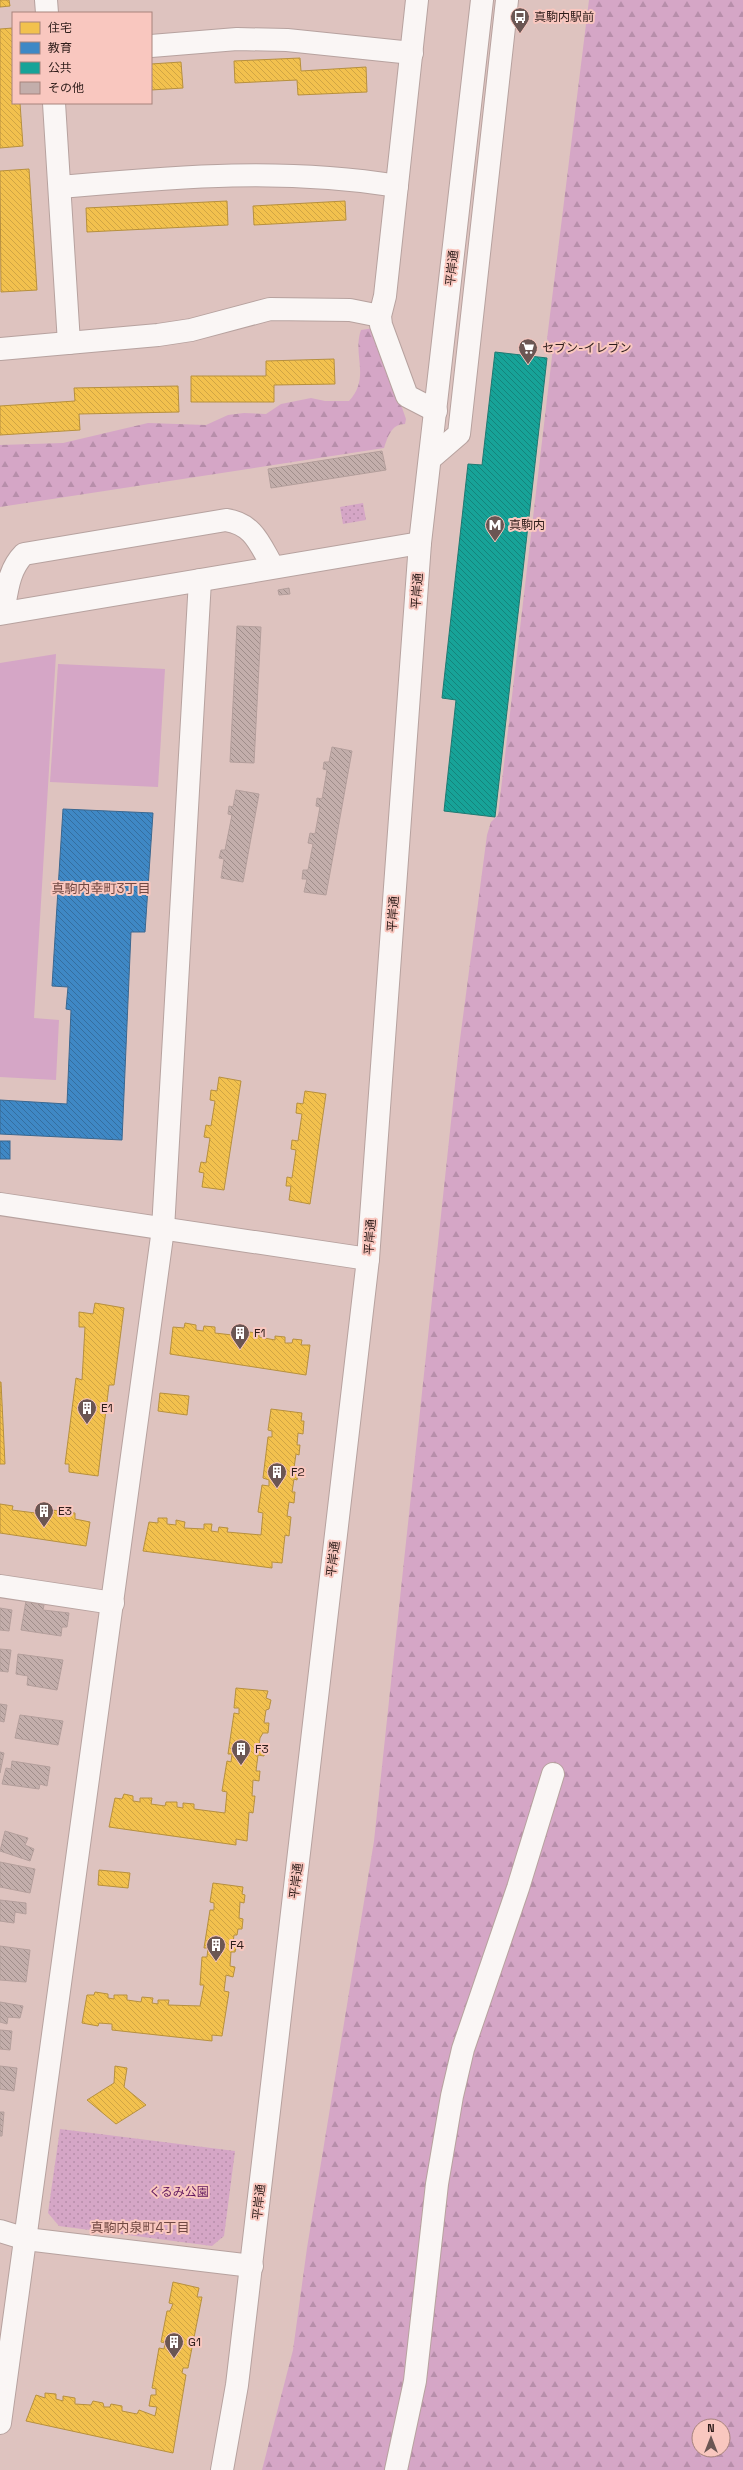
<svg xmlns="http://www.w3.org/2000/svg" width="743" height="2470" font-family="'Space Grotesk','Noto Sans JP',sans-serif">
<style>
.grass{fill:url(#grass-dots)}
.forest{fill:url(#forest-firs);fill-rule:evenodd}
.pitch{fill:#d5a6c6}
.homes{fill:url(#homes-back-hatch);stroke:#b7903e}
.schools{fill:url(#schools-back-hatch);stroke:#3a6891}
.public{fill:url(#public-back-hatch);stroke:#1e7a72}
.building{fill:url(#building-back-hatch);stroke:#b49f9c}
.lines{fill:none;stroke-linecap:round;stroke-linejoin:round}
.minor-casing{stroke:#b7a29f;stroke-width:24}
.minor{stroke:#faf6f5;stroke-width:22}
.labels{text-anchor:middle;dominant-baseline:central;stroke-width:4;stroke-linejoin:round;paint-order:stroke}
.poi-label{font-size:12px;fill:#2d1c19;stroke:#f9c7bf;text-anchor:start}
.street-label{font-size:12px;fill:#2d1c19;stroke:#f9c7bf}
.park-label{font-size:12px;fill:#5e155d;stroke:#f9c7bf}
.neighbourhood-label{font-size:13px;fill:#714842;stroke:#f9c7bf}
</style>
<defs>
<pattern id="grass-dots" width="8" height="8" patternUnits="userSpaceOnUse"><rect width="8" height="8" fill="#d5a6c6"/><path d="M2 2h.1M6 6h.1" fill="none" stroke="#b78eaa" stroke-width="1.8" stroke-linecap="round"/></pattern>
<pattern id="forest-firs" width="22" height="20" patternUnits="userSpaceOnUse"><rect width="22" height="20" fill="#d5a6c6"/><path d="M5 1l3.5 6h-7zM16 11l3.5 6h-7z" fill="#b78eaa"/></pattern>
<pattern id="homes-back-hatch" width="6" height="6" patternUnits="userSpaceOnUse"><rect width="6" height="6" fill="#f2c14e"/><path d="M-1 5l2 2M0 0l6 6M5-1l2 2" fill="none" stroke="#d0a544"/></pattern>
<pattern id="schools-back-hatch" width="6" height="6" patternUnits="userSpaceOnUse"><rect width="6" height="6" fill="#3f88c5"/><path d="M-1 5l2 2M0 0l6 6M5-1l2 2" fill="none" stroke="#356e9f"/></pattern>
<pattern id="public-back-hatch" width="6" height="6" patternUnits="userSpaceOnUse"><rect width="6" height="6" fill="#17a398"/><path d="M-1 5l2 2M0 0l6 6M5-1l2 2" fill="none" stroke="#15847b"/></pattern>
<pattern id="building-back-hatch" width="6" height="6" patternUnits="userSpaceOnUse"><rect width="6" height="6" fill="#c3aeab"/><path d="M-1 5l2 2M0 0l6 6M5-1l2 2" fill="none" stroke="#9f8d8a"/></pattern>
</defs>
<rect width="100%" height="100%" fill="#dec3bf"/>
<g class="grass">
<path d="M363,503L366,520L343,524L340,507Z"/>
<path d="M60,2129L235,2151L224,2236L212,2246L59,2226L48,2213Z"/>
</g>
<g class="forest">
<path d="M589,0H743V2470H262L293,2350L307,2248L374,1841L459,1047L487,835L491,822L498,815L553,348L547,339ZM699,2426H723V2450H699Z"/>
<path d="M374,328L406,419L405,424C391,424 388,437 384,448L0,507V445L63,443L148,423L206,425L228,415L244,413L266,414L281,404L311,398L325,401H349C371,377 352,355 361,330Z"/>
</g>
<g class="pitch">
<path d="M56,654L34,1018L59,1020L56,1080L0,1077V663Z"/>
<path d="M58,664L165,669L158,787L50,782Z"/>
</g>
<g class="homes">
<path d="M0,0H9L10,6L0,7Z"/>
<path d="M13,28V103H20L23,146L0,148V29Z"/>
<path d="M300,58L301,71L366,67L367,92L298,95L297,80L235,83L234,61Z"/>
<path d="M181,62L183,88L151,90V64Z"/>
<path d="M29,169L37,290L1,292L0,171Z"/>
<path d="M227,201L228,225L87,232L86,208Z"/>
<path d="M345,201L346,220L254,225L253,206Z"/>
<path d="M334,359L335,384L274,385V402H191V376H266V361Z"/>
<path d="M178,386L179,412L79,414L80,430L0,435V406L75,401L74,388Z"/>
<path d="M219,1077L241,1081L224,1190L202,1187L204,1173L199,1172L201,1162L206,1163L210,1138L204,1137L206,1125L211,1126L215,1101L210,1100L211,1090L217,1091Z"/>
<path d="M305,1091L326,1094L310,1204L289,1200L291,1186H286L287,1177L292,1178L296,1150L291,1149L292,1140L298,1141L302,1114L296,1113L297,1103L303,1104Z"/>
<path d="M95,1303L124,1308L114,1385H109L98,1476L69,1472V1464H65L76,1378L82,1380L85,1327H79V1312L93,1314Z"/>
<path d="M185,1323L196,1325V1330L203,1331L204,1326L215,1327V1333L232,1335V1330L244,1331L243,1336H249L250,1332L259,1334V1337L275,1340V1336L285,1337V1343H292L293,1339L302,1340L301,1345H310L306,1375L170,1354L173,1327L184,1328Z"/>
<path d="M0,1382H1L5,1464H0Z"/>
<path d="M160,1393L189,1396L187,1415L158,1411Z"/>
<path d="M271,1409L302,1413L301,1421H304L303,1434L298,1433L297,1445H300L299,1455L296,1454L294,1468H299L297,1480L294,1479L292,1492H295L294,1503L289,1502L287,1516L291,1517L289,1536L285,1535L282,1563L272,1562V1568L143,1551L149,1522L158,1523V1518H167V1524L176,1525V1520L185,1522L184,1528L204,1529V1524H212L211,1531L218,1532L219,1527L228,1528L227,1532L261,1535L263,1513L258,1512L262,1485L269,1486V1480L263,1478L268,1437H272V1431L268,1430Z"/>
<path d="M0,1504L13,1506L12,1510L51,1515L52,1510L75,1513V1519L90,1522L86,1546L0,1533Z"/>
<path d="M236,1688L268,1691L266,1698L271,1700L269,1709L266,1710L264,1723H269L268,1733H263L260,1738L259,1746L265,1747L264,1756L258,1755L256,1771H260L259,1781L253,1780L252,1796H255L253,1813L249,1812L247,1841L236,1839V1845L109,1827L115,1798L122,1799L124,1794L133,1796V1801L140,1802V1798H152L151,1804L165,1806L166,1802H177V1807L183,1808V1803L194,1804V1809L225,1813L227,1792L222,1791L227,1761L231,1762L232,1754H228L234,1713L239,1714V1708H234Z"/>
<path d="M99,1870L130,1873L128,1888L98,1885Z"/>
<path d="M213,1883L243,1887L242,1894L245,1895L244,1903L240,1902L239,1918L243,1919L242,1929H238L237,1935H234L233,1943L237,1944L235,1952H231L230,1966L235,1967L233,1977L226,1975L224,1991L229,1992L222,2036L212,2035V2041L112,2030V2024L99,2023L98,2026L82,2023L87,1995H94L95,1992L108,1994V1998L114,1999V1995H127V2000L141,2002L142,1997L153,1998L152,2003L158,2004V2000H169L168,2005L200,2006L204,1985H200L202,1957H207L208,1948H204L210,1910H214V1903L210,1902Z"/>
<path d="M115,2066L127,2068L124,2087L146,2105L116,2124L87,2100L114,2083Z"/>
<path d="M173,2282L199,2288L197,2297H202L188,2368H183L182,2373L186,2375L173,2453L26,2421L36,2395L45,2398V2393L56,2394V2399L63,2401V2396L75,2398V2404L91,2405L93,2401L103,2403L104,2407H110L111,2404L122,2406V2411L137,2414L139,2410L155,2416L157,2407L149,2406L151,2395H156V2389L152,2388L159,2348L164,2349L165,2343L161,2342L167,2311H170L173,2304L169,2303Z"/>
</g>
<g class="schools">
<path d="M63,809L153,813L145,932H131L122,1140L0,1134V1100L67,1104L71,1010L66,1009L68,987L52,986Z"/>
<rect x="0" y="1141" width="10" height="18"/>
</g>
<path class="public" d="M495,352L547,358L495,817L444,811L456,700L442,698L468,464L482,465Z"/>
<g class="building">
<path d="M382,451L386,470L271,488L268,469Z"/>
<path d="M289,588L290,594L279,595L278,590Z"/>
<path d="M237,626L261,627L254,763L230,762Z"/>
<path d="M332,747L352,751L326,895L304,892L307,879H302L303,870H308L313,844L308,843L310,833L315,834L320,807L316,806L317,798L322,799L327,770L323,769L324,762H329Z"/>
<path d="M236,790L259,794L243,882L221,878L224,859L219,858L221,850H225L232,815L228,814L229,806L233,807Z"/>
<path d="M26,1601L44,1605L43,1610L69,1613L67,1627H62L61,1636L21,1630Z"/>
<path d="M0,1608L12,1610L9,1631L0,1630Z"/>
<path d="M0,1649L11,1650L8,1672L0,1671Z"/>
<path d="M18,1654L63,1660L57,1690L27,1685L28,1676L16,1674Z"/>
<path d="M0,1704L7,1705L4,1722L0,1721Z"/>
<path d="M20,1715L63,1721L58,1745L15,1738Z"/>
<path d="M0,1752L4,1753L0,1773Z"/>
<path d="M12,1761L50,1767L47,1786L40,1784L39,1789L2,1784L6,1768L11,1769Z"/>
<path d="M5,1831L28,1838L25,1845L34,1849L30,1861L0,1851Z"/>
<path d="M0,1862L35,1869L30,1893L0,1887Z"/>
<path d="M0,1900L26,1903V1914L15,1912L14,1923L0,1921Z"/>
<path d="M0,1946L30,1950L26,1982L0,1980Z"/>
<path d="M0,2002L23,2006L20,2018L8,2017L7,2024L0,2022Z"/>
<path d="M0,2030L12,2031L10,2050L0,2049Z"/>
<path d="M0,2066L17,2068L14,2091L0,2089Z"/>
<path d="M0,2112H4L2,2136H0Z"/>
</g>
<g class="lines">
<defs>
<g id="minor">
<path d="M46,0L47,13"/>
<path d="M417,0L385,296L380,316L381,325L407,396L436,411"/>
<path d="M151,46L237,39L287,40L412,53"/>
<path d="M54,103L69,343"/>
<path d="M60,187C175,177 281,167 397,186"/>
<path d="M0,349L158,335L191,330L270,309L350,310L380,316"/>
<path d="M430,459L459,434L507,0"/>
<path d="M3,613C7,592 8,570 24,554L226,520C254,524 260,545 273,567"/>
<path d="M0,614L420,543"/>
<path d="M0,1204L368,1259"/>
<path d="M0,1586L113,1603"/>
<path d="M0,2231L26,2239L252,2266"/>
<path d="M0,2423L163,1229L200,580"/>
<path d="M222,2470L237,2385L247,2300L368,1259L420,543L482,0"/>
<path d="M396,2470L415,2381L437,2184L452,2096L463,2049L518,1888L553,1774"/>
</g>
</defs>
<use href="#minor" class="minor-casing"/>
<use href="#minor" class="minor"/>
</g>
<defs>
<symbol id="bus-pin" viewBox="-11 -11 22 30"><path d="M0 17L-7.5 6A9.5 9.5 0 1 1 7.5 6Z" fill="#6b5653" stroke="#f9c7bf"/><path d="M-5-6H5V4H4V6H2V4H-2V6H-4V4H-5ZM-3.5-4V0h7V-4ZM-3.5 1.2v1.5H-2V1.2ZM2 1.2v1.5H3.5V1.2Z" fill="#fff"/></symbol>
<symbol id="supermarket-pin" viewBox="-11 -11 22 30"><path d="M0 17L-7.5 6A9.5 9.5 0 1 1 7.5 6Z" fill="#6b5653" stroke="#f9c7bf"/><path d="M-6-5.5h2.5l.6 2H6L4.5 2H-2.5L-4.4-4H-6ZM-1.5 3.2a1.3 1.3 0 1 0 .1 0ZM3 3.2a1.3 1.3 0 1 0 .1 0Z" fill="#fff"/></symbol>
<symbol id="metro-pin" viewBox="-11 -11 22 30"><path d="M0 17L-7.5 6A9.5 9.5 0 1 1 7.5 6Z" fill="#6b5653" stroke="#f9c7bf"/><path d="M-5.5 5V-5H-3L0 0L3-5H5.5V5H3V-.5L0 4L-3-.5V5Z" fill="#fff"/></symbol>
<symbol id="building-pin" viewBox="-11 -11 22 30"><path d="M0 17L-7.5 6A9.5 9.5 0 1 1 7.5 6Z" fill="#6b5653" stroke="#f9c7bf"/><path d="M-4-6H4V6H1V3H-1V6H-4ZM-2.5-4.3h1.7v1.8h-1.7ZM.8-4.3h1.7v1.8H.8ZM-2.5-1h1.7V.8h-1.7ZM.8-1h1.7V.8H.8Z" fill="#fff"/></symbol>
</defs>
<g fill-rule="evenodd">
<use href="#bus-pin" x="509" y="6" width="22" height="30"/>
<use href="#supermarket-pin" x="517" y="337" width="22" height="30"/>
<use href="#metro-pin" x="484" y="514" width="22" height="30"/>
<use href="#building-pin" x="229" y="1322" width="22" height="30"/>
<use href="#building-pin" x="76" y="1397" width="22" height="30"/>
<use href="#building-pin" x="266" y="1461" width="22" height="30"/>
<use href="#building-pin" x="33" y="1500" width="22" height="30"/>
<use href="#building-pin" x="230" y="1738" width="22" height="30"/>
<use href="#building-pin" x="205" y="1934" width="22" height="30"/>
<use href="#building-pin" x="163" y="2331" width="22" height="30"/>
</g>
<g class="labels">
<g class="poi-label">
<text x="534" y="17">真駒内駅前</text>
<text x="542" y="348">セブン-イレブン</text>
<text x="509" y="525">真駒内</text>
<text x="254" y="1333">F1</text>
<text x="101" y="1408">E1</text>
<text x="291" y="1472">F2</text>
<text x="58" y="1511">E3</text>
<text x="255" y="1749">F3</text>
<text x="230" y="1945">F4</text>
<text x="188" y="2342">G1</text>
</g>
<g class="street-label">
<text transform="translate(452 268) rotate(-84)">平岸通</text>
<text transform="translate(417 591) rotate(-86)">平岸通</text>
<text transform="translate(393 914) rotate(-86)">平岸通</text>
<text transform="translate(370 1237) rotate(-86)">平岸通</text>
<text transform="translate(333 1559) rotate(-83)">平岸通</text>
<text transform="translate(296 1881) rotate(-83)">平岸通</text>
<text transform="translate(259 2202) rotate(-84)">平岸通</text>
</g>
<g class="park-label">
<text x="179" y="2192">くるみ公園</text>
</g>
<g class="neighbourhood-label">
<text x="101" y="888">真駒内幸町3丁目</text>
<text x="140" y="2227">真駒内泉町4丁目</text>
</g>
</g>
<rect x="12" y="12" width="140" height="92" fill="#f9c7bf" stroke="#a7837d"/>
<rect x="20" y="22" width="20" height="12" fill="#f2c14e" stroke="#a7837d"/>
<text x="48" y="32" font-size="12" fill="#2d1c19">住宅</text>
<rect x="20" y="42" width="20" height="12" fill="#3f88c5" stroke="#a7837d"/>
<text x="48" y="52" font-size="12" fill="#2d1c19">教育</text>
<rect x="20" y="62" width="20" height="12" fill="#17a398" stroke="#a7837d"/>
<text x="48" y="72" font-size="12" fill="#2d1c19">公共</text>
<rect x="20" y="82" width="20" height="12" fill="#c3aeab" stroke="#a7837d"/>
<text x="48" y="92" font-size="12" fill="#2d1c19">その他</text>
<g transform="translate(711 2438)"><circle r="19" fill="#f9c7bf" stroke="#a7837d"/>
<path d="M0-3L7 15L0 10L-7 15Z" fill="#6b5653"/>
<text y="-6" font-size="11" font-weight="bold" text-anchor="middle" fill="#2d1c19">N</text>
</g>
</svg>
